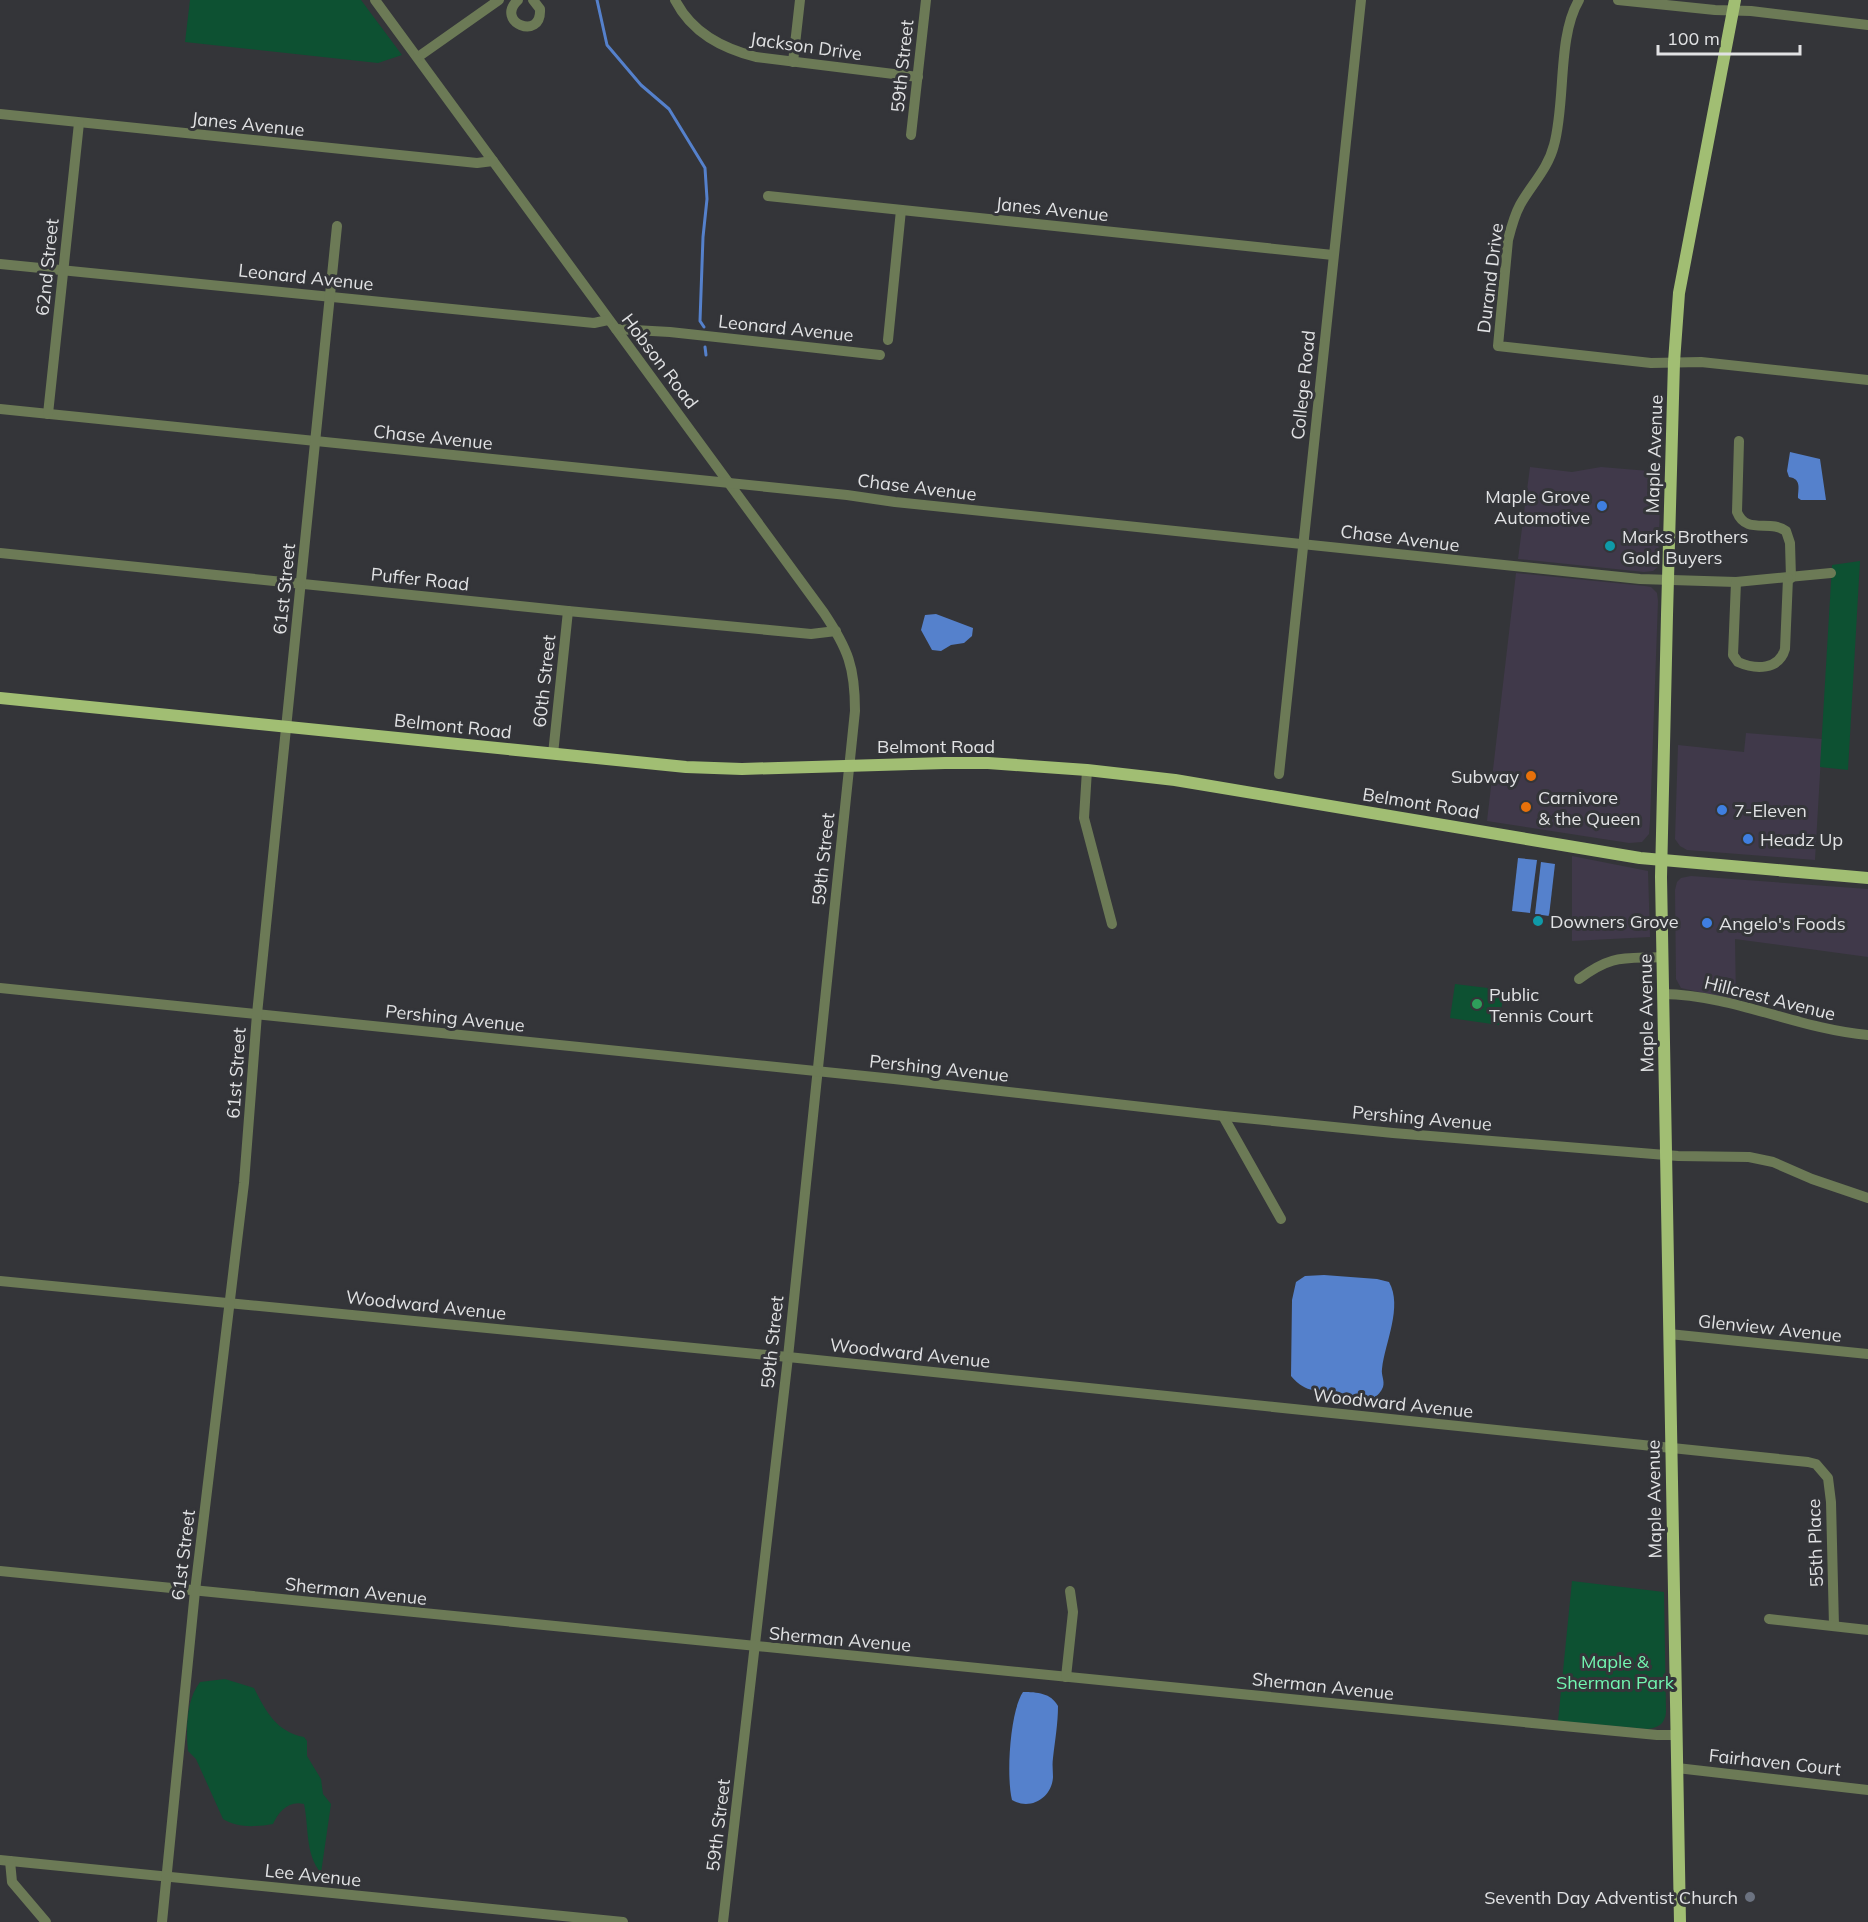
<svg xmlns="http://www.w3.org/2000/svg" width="1868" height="1922" font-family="Mulish,sans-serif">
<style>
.commercial{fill:#40394a}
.green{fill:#0d5132}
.water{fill:#5581cc}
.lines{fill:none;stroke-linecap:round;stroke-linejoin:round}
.stream{stroke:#5581cc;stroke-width:3}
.minor{stroke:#6c7a56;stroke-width:10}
.major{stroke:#a1be73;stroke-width:12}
.shop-dot{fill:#3f7fe0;stroke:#343539;stroke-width:2}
.culture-dot{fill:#0f9aa8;stroke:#343539;stroke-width:2}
.food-dot{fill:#e8710a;stroke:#343539;stroke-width:2}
.leisure-dot{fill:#2e9e5b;stroke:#343539;stroke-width:2}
.worship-dot{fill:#6b7280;stroke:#343539;stroke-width:2}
.labels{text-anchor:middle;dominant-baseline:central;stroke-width:6;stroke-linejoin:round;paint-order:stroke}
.street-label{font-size:18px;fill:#e1e2e4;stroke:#343539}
.poi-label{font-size:18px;fill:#e1e2e4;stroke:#343539;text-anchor:start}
.park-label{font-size:18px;fill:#72f7b1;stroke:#343539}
</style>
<rect width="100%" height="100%" fill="#343539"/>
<g class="commercial">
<path d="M1530,467L1572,472L1601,467L1661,472L1658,567L1653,571L1644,572L1518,559Z"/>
<path d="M1516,573L1645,586L1651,587L1657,593L1658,601L1650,821L1649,834L1642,842L1629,843L1487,821Z"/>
<path d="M1746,733L1822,739L1815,860L1687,850L1680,846L1675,839L1678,745L1744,752Z"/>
<path d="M1572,856L1648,871L1650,937L1572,941Z"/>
<path d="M1691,876L1868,889V957L1735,939L1736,1000L1681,988L1676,979L1675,890L1677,882L1681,878Z"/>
</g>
<g class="green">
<path d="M190,0H361L402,55L378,63L185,42Z"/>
<path d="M1860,561L1848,770L1820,767L1832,565Z"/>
<path d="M1455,984L1504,990L1499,1025L1450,1018Z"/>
<path d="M1572,1581L1664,1592L1666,1712C1665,1724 1658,1728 1647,1729L1558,1721Z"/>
<path d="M225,1679L254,1688C266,1712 277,1732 304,1737L307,1741V1756L321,1779L323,1794L331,1804L321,1873C305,1854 309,1827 304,1804C289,1800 279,1811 273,1824C256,1827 237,1828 223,1819L196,1759L188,1751C186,1730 186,1700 200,1682Z"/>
</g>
<g class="water">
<path d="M1790,452L1820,459L1826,500H1801L1798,498C1798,489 1802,479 1789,477L1787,471Z"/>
<path d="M936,614L973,628L972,636L964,643L951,645L941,651L932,650L921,630L925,615Z"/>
<path d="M1518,858L1537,860L1530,913L1512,911Z"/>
<path d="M1541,862L1555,864L1549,916L1535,914Z"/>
<path d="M1324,1275L1377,1279L1389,1282C1403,1307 1385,1342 1382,1369C1381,1375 1385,1381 1383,1387C1381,1392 1378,1395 1374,1398C1362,1397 1351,1395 1340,1393C1318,1389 1307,1395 1291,1376L1292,1300L1296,1282L1305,1276Z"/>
<path d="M1023,1692C1037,1692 1051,1693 1058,1706C1058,1723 1055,1741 1053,1758C1052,1765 1053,1771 1053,1777C1052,1798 1030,1811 1012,1800C1006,1776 1010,1711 1023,1692Z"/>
</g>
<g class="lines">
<g class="stream">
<path d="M597,0L607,45L641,85L669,109L705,168L707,199L703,237L700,321L704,327"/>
<path d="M705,347L706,355"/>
</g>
<g class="minor">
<path d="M375,0L824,613C848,649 855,667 855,711L788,1357L723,1922"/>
<path d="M518,0C494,22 542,42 540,9L533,0"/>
<path d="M675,0C692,33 722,48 756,57L918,77"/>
<path d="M1579,0C1557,37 1566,102 1554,145C1548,169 1531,185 1520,205C1514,216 1511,228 1508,240L1498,346L1651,363L1701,362L1868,380"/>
<path d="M1618,0L1715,10L1751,11L1868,25"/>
<path d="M418,57L499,0"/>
<path d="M793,62L800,0"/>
<path d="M0,114L477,163L493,161"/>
<path d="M911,135L926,0"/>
<path d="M768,196L1333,255"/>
<path d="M0,264L594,323L608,320"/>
<path d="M616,329L670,332L880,355"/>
<path d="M888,340L901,210"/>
<path d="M0,409L847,495L895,502L1640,579L1736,582L1831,573"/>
<path d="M48,414L79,123"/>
<path d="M1739,441L1737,512C1746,535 1770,519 1786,531L1790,543L1791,578"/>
<path d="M0,553L568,611L811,634L836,631"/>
<path d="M1736,582L1733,655L1738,662C1756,670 1779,670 1785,649L1788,578"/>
<path d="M553,754L568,611"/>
<path d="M1087,770L1084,818L1112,924"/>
<path d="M1279,774L1361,0"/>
<path d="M1579,979C1613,954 1623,959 1663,957"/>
<path d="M0,988L894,1079L1214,1115L1393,1133L1678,1156L1749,1157L1773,1162L1812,1179L1868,1198"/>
<path d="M1663,994C1734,995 1798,1029 1868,1035"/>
<path d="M1223,1116L1281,1219"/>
<path d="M0,1281L788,1357L1808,1462L1816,1464L1828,1478L1831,1502L1834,1626"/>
<path d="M1669,1334L1868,1354"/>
<path d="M0,1571L1553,1725L1657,1735H1676"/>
<path d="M1769,1619L1868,1630"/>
<path d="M1066,1677L1073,1612L1070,1591"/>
<path d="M1677,1768L1868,1790"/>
<path d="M0,1860L623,1922"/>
<path d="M10,1861L12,1882L46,1922"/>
<path d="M162,1922L195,1591L244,1183L257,1014L337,226"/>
</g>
<g class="major">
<path d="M0,698L686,767L742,769L945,763H988L1087,770L1175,780L1640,858L1868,878"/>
<path d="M1680,1922L1661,877L1667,615L1674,362L1679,293L1735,0"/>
</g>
</g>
<g class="shop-dot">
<circle cx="1602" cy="506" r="6"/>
<circle cx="1722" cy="810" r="6"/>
<circle cx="1748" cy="839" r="6"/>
<circle cx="1707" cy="923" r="6"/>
</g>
<g class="culture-dot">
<circle cx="1610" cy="546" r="6"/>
<circle cx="1538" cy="921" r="6"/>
</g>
<g class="food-dot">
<circle cx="1531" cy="776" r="6"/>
<circle cx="1526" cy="807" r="6"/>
</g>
<circle class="leisure-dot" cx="1477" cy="1004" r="6"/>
<circle class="worship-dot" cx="1750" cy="1897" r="6"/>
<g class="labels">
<g class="street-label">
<text transform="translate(806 46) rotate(8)">Jackson Drive</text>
<text transform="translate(902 66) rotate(-84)">59th Street</text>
<text transform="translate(248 124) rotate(6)">Janes Avenue</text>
<text transform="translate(1052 209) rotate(6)">Janes Avenue</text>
<text transform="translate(47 267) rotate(-84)">62nd Street</text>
<text transform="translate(306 277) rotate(6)">Leonard Avenue</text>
<text transform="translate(1490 278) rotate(-83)">Durand Drive</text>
<text transform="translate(786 328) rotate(6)">Leonard Avenue</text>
<text transform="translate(660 361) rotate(53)">Hobson Road</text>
<text transform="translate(1303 385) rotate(-84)">College Road</text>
<text transform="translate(433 437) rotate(6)">Chase Avenue</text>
<text transform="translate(1654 454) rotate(-88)">Maple Avenue</text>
<text transform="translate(917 487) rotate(7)">Chase Avenue</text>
<text transform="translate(1400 538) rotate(7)">Chase Avenue</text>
<text transform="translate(420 579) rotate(6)">Puffer Road</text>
<text transform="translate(284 589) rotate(-84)">61st Street</text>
<text transform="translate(544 681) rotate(-84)">60th Street</text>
<text transform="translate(453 726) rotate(6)">Belmont Road</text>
<text x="936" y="746">Belmont Road</text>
<text transform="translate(1421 803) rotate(9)">Belmont Road</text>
<text transform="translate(823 859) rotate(-84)">59th Street</text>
<text transform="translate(1770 998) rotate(14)">Hillcrest Avenue</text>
<text transform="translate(1646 1013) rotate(-91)">Maple Avenue</text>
<text transform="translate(455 1018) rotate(6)">Pershing Avenue</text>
<text transform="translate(939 1068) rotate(6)">Pershing Avenue</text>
<text transform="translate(236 1073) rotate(-86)">61st Street</text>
<text transform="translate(1422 1118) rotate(5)">Pershing Avenue</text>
<text transform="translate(426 1305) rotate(6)">Woodward Avenue</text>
<text transform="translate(1770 1328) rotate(6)">Glenview Avenue</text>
<text transform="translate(772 1342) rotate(-84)">59th Street</text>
<text transform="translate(910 1353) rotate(6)">Woodward Avenue</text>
<text transform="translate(1393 1403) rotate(6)">Woodward Avenue</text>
<text transform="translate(1654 1499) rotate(-91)">Maple Avenue</text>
<text transform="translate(1815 1543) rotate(-92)">55th Place</text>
<text transform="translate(183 1555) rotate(-83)">61st Street</text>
<text transform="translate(356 1591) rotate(6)">Sherman Avenue</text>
<text transform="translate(840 1639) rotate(5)">Sherman Avenue</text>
<text transform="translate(1323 1686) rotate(6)">Sherman Avenue</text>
<text transform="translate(1775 1762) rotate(6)">Fairhaven Court</text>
<text transform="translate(718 1825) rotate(-83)">59th Street</text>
<text transform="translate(313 1875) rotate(6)">Lee Avenue</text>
</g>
<g class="poi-label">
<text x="1590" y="496" text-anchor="end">Maple Grove<tspan x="1590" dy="21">Automotive</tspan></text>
<text x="1622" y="536">Marks Brothers<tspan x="1622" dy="21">Gold Buyers</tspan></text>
<text x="1519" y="776" text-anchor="end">Subway</text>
<text x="1538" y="797">Carnivore<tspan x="1538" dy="21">&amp; the Queen</tspan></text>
<text x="1734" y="810">7-Eleven</text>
<text x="1760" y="839">Headz Up</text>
<text x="1550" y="921">Downers Grove</text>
<text x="1719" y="923">Angelo's Foods</text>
<text x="1489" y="994">Public<tspan x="1489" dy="21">Tennis Court</tspan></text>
<text x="1738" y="1897" text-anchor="end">Seventh Day Adventist Church</text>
</g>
<g class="park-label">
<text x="1615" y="1661">Maple &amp;<tspan x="1615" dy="21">Sherman Park</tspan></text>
</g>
</g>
<path d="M1658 45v9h142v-9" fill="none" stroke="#e1e2e4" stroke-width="3"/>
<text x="1667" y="45" font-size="18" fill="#e1e2e4" stroke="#343539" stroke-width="4.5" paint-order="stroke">100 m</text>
</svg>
